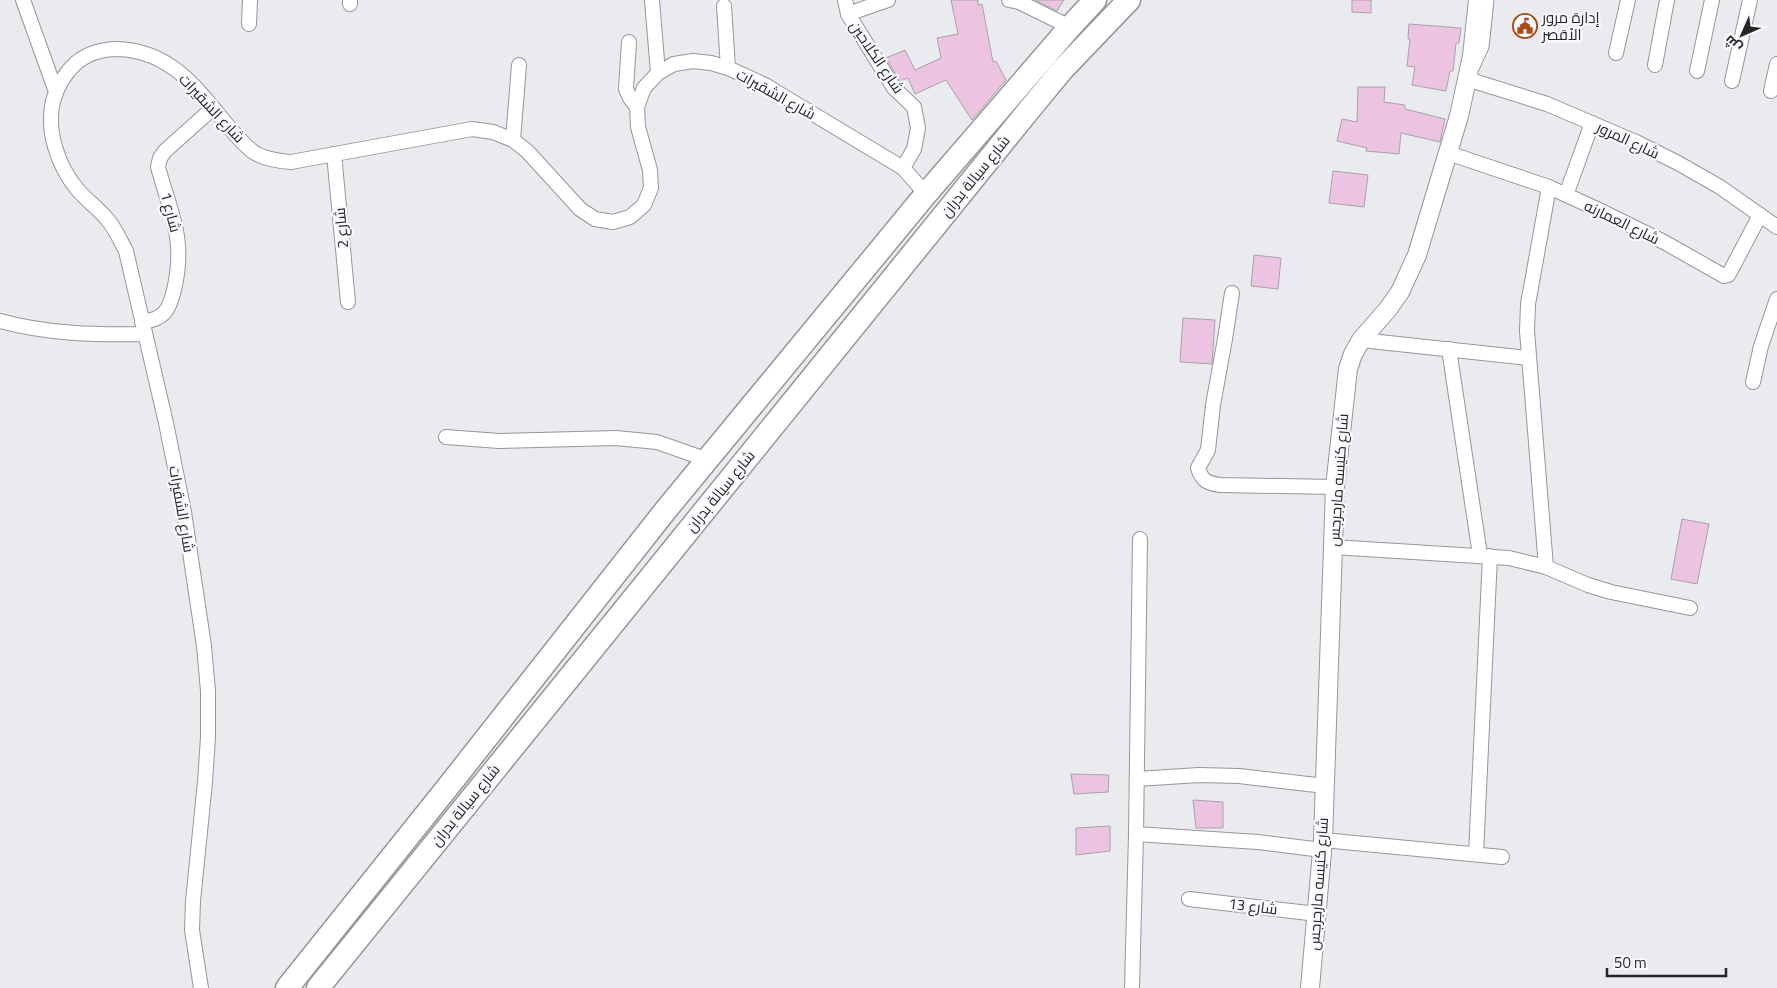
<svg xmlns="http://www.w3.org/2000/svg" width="1777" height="988" font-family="'Titillium Web',Cairo,sans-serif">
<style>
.building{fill:#edc3e2;stroke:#a7a3a6}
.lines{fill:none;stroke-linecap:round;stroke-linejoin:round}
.service-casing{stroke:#95969a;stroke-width:9}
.minor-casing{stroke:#95969a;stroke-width:16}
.tertiary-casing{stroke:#95969a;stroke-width:20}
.primary-casing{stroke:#95969a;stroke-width:25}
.service{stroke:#fff;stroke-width:7}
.minor{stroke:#fff;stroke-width:14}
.tertiary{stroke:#fff;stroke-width:18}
.primary{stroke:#fff;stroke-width:22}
.labels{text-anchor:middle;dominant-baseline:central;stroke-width:4.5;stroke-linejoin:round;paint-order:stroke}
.poi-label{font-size:15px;fill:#262627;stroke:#f7f9fc;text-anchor:start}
.street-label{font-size:15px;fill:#262627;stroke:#f7f9fc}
</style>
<rect width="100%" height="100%" fill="#eaebef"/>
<g class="building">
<path d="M951,0H978V5L982,4L993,62L996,61L1006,80L972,120L946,80L915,94L908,78L900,81L886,58L905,50L915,70L941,58L937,38L958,34Z"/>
<path d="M1035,0H1064L1057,11Z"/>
<path d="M1352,0H1371V13L1352,12Z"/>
<path d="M1409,24L1461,28L1459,43H1456L1453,71H1450L1446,91L1412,85L1415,67L1407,66L1410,39H1408Z"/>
<path d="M1358,87H1385L1384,102L1405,105V109L1445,119L1440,142L1401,133L1399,154L1366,151L1367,148L1337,141L1342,119L1357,122Z"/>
<path d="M1333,171L1368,175L1364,207L1329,203Z"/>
<path d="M1254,255L1281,258L1278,289L1251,286Z"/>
<path d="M1183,318L1215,320L1212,364L1180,362Z"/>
<path d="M1682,519L1709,524L1697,584L1671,579Z"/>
<path d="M1071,774L1109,775L1108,792L1074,794Z"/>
<path d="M1193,800L1223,802V828H1196Z"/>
<path d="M1110,826V851L1076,855V828Z"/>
</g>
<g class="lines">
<defs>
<path id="service" d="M1476,67L1485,47L1490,0"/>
<g id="minor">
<path d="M23,0L56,92"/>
<path d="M652,0L658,73"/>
<path d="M845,0L848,14L894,88L914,107L918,128L914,149L903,168"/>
<path d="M1009,0L1019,2L1070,27"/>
<path d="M350,4V0"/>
<path d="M724,6L728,68"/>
<path d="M848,14L888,0"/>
<path d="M249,24L250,0"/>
<path d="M629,42L626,89L630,98L637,107"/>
<path d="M1616,53L1628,0"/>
<path d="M1655,65L1667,0"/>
<path d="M1697,71L1712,0"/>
<path d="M1467,79L1547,104L1636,142L1678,163L1720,187L1777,227"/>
<path d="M1732,81L1750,0"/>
<path d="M1771,91L1777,64"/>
<path d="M513,140L519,65"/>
<path d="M1448,153L1549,187L1599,210L1664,242L1724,276L1728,275L1730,272L1760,215"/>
<path d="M334,154L348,302"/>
<path d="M1566,195L1592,123"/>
<path d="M1232,293L1225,339L1213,405L1208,450L1198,468C1202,481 1207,483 1220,485L1335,487"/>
<path d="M0,321C47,334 96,335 145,334"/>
<path d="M142,322C164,319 169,311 174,290C186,239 171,215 158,167L160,158L165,151L213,108"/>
<path d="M1361,340L1529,358"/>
<path d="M1449,349L1480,555"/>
<path d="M1753,382L1761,346L1777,299"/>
<path d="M446,437L499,441L616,438L657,442L708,460"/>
<path d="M1333,547L1509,558L1546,567L1588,585L1611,592L1690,608"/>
<path d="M1546,567L1527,331L1528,304L1549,187"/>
<path d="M1137,779L1199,775L1239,776L1325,786"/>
<path d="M1136,834L1258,842L1322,850"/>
<path d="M1323,840L1502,857"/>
<path d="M1476,854L1490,556"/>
<path d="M1189,899L1317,914"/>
<path d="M201,988L192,930L193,901L205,782L208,737V691L204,646L184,512L166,423L126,251C120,240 115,228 107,219C98,208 86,200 77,189C58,166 46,131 53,101C57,87 65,73 76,63C88,53 102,49 118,49C168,51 194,84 223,120C232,131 241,142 252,151C263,159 277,161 291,162L472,129L493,132L513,140L527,151L580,209L595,219L613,222L630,217L644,205L651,188L650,170L638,127L637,107L644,88L658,73L674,64L693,61L711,63L728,68L765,85L903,168L926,194"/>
<path d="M1132,988L1136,834L1140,539"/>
</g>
<path id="tertiary" d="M1310,988L1323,840L1335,487L1348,369L1353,354L1361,340L1388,309L1400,292L1417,255L1459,116L1472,56L1478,0"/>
<g id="primary">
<path d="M287,988L451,783L665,511L926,194L1070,27L1095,0"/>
<path d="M318,988L1029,110L1062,70L1129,0"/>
</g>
</defs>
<use href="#service" class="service-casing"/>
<use href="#minor" class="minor-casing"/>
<use href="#tertiary" class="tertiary-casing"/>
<use href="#primary" class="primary-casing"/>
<use href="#service" class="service"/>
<use href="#minor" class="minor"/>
<use href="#tertiary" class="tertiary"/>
<use href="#primary" class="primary"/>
</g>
<defs>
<symbol id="civic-ring" viewBox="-11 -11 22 22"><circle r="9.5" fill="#f7f9fc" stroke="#ad4915" stroke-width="1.5"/><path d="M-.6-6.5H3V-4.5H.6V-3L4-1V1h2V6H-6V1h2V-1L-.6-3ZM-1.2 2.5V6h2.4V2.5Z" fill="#ad4915"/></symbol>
</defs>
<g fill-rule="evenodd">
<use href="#civic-ring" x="1511" y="12" width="28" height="28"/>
</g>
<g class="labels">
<g class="poi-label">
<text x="1542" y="17">إدارة مرور<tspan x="1542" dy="17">الأقصر</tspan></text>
</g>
<g class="street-label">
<text transform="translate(877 57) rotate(56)">شارع الكلاحين</text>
<text transform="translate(776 94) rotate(29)">شارع الشقيرات</text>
<text transform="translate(212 108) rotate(47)">شارع الشقيرات</text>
<text transform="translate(1628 140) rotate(25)">شارع المرور</text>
<text transform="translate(975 176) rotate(-51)">شارع سيالة بدران</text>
<text transform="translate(171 212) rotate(75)">شارع 1</text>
<text transform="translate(1622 222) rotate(26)">شارع العمارنه</text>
<text transform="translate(341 228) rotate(-95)">شارع 2</text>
<text transform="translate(1338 480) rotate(-86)">شارع كنيسه مارجرجس</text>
<text transform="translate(720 491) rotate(-51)">شارع سيالة بدران</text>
<text transform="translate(182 509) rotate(80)">شارع الشقيرات</text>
<text transform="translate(465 805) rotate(-51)">شارع سيالة بدران</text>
<text transform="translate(1318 884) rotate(-86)">شارع كنيسه مارجرجس</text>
<text transform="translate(1253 906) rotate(7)">شارع 13</text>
</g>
</g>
<g transform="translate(1742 35) rotate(225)" stroke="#f7f9fc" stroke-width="4" paint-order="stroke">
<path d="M0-4L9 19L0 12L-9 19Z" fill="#262627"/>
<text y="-8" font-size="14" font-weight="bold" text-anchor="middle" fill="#262627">ش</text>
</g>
<path d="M1607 968v8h119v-8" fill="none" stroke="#262627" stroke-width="2.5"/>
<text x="1614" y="968" font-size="15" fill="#262627" stroke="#f7f9fc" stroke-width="4" paint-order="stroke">50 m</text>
</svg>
